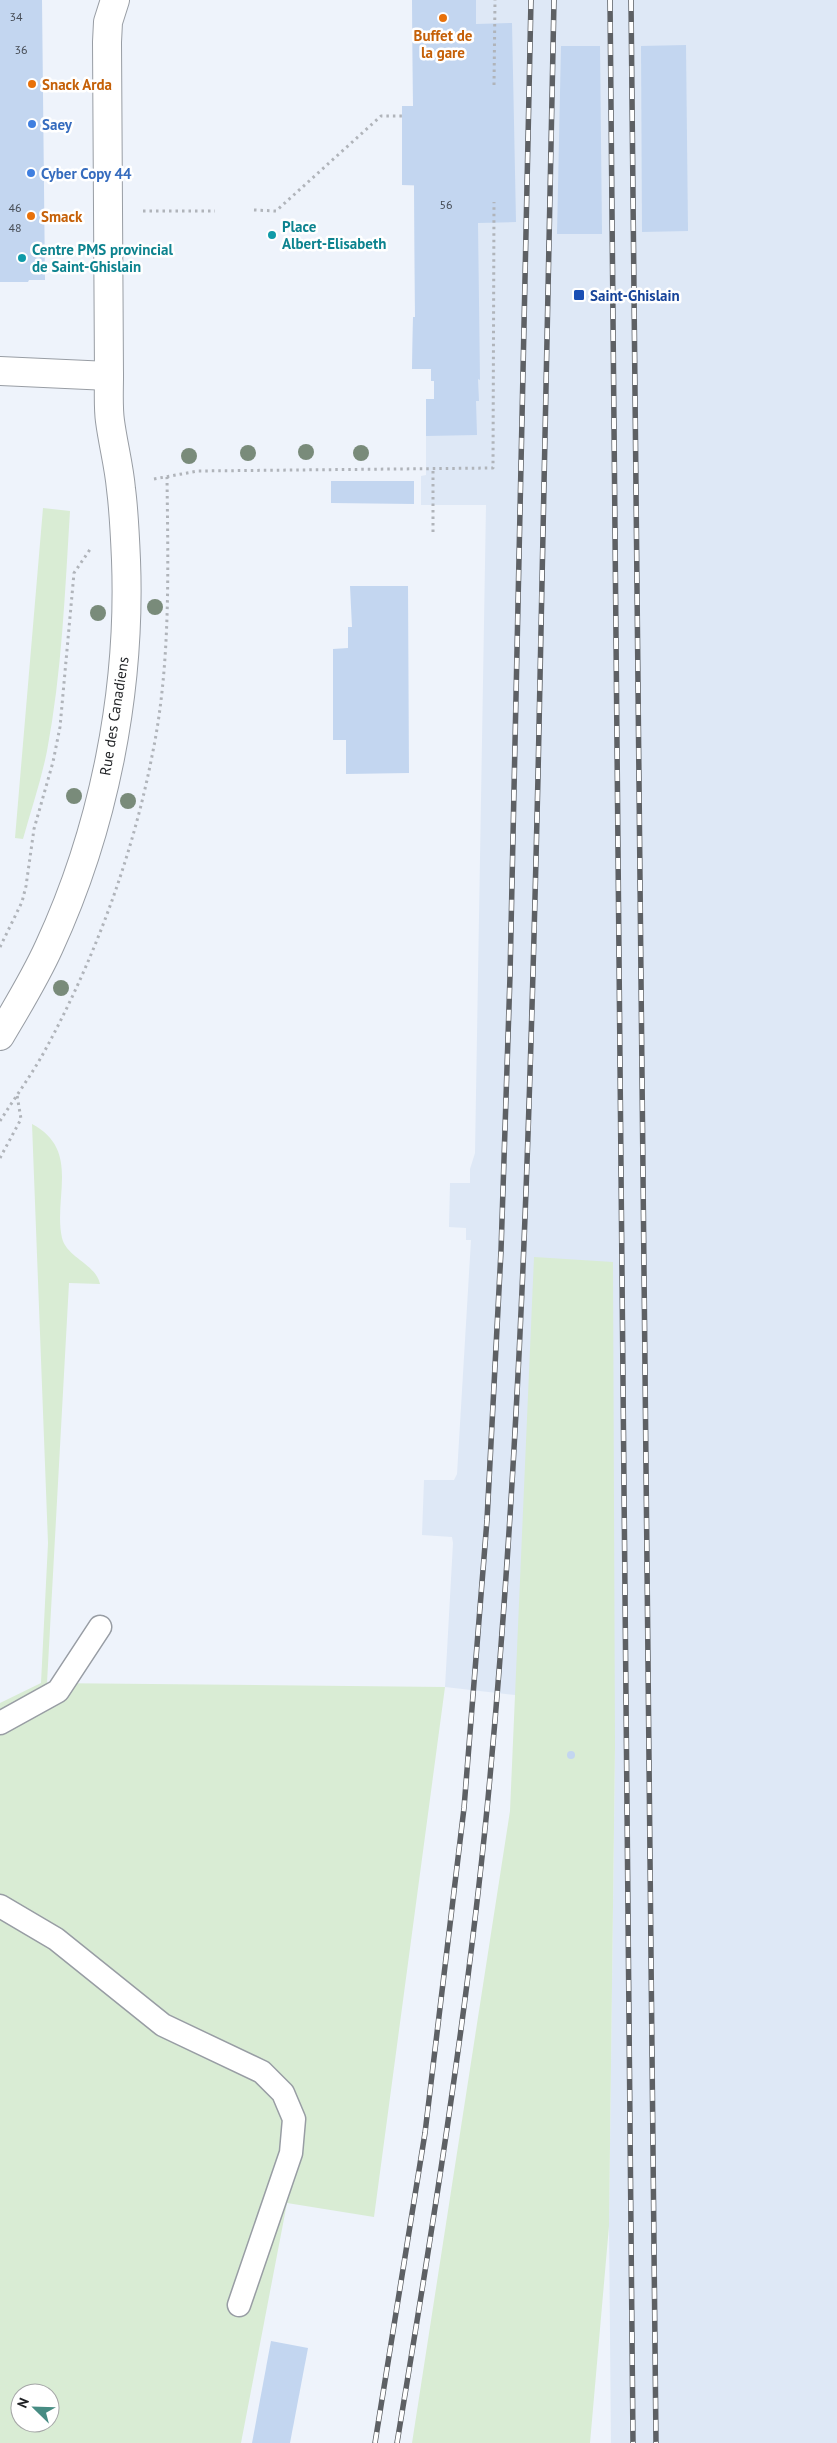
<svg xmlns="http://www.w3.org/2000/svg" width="837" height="2443" font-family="'PT Sans',sans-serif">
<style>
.built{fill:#dee8f6}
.green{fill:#d9ecd4;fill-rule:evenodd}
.building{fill:#c3d6f0}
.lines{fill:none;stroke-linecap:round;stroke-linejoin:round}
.service-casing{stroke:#989da4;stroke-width:25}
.minor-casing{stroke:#989da4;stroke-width:30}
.tertiary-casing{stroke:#989da4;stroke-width:30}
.path{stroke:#b0b4ba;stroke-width:3;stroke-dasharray:2.5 4;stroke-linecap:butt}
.service{stroke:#fff;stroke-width:22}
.minor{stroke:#fff;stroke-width:28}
.tertiary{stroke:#fff;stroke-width:28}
.rail-casing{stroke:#5d6064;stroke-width:5.5}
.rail{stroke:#fff;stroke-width:4;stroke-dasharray:11;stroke-linecap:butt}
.tree{fill:#798b7a}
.food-dot{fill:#e8710a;stroke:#fff;stroke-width:2}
.shop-dot{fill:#3f7fe0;stroke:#fff;stroke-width:2}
.culture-dot{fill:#0f9aa8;stroke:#fff;stroke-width:2}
.transit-dot{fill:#1a4fb4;stroke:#fff;stroke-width:2}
.labels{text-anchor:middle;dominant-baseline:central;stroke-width:5;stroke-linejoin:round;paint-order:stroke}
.number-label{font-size:12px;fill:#484e57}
.food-label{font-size:15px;font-weight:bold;fill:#c56008;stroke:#fff;text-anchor:start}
.shop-label{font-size:15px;font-weight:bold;fill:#366cbe;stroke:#fff;text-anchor:start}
.culture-label{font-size:15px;font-weight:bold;fill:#0d838f;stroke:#fff;text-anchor:start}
.transit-label{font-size:15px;font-weight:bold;fill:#164399;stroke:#fff;text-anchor:start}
.street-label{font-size:15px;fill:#1f2124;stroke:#fff}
</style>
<rect width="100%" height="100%" fill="#eef3fb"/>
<path class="built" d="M412,0H837V2443H611L609,2226L615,1747L515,1695L445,1687L453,1543L452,1537L422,1535L424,1480H454L457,1474L471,1240H466V1228L449,1227L450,1183H470V1169L475,1153L486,505H421V476L426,475V399H434V381L431,369H412L413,317H415L414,186L402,185V106H413Z"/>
<g class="green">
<path d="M43,508L70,511C65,591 62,672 47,751C41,781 31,810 23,839L15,838Z"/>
<path d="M32,1124C81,1150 53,1197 62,1238C67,1258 96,1264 100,1284L69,1283L47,1683L445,1687L374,2217L287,2203L241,2443H0V1703L41,1683L48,1543ZM20,2393H50V2423H20Z"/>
<path d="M534,1257L613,1262L615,1747L609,2226L590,2443H412L510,1811Z"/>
</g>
<g class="building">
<path d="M0,0H42L45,280H29L28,282H0Z"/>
<path d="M412,0H476V24L512,23L516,222L478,223L480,380L478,379L479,401H476L477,435L426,436V399H434V381H431V369H412L413,317H415L414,185H402V106H413Z"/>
<path d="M686,45L688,231L642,232L641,46Z"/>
<path d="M561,46H600L602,234H557Z"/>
<path d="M331,481H414V504L331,503Z"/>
<path d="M350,586H408L409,773L346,774V740H333V649L348,648V627H352Z"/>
<circle cx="571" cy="1755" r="4"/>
<path d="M271,2341L308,2348L290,2443H252Z"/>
</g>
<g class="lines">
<defs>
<g id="service">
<path d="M0,1723L58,1691L100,1627"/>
<path d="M0,1906L56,1939L163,2025L262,2072L283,2093L294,2119L291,2153L239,2305"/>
</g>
<path id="minor" d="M0,371L109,376"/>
<path id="tertiary" d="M0,1036C17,1007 35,978 49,947C104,828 131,691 126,560C125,536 124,512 121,489C119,466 113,444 110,421C108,407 109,391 109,376L107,42L108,22L115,0"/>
</defs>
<use href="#service" class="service-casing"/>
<use href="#minor" class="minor-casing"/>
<use href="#tertiary" class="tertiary-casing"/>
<g class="path">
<path d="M494,85L495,0"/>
<path d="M254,210L276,211L381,116H402"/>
<path d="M143,211H215"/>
<path d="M154,479L198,471L493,468L494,202"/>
<path d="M433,532V468"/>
<path d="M0,947L22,902L26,886L34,829L53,762L60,727L74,573L91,548"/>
<path d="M0,1121C14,1099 30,1077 43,1054C93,963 132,859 152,756C171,665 168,569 167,477"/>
<path d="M0,1158L21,1119L17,1095"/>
</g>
<use href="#service" class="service"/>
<use href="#minor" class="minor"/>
<use href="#tertiary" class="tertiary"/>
<defs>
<g id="rail">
<path d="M610,0L633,2443"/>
<path d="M631,0L656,2443"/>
<path d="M375,2443L425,2133L464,1808L487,1520L501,1251L510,976L531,0"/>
<path d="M397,2443C432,2232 466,2022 487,1809C520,1466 530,1120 538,776C543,517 549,259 554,0"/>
</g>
</defs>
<use href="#rail" class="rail-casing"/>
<use href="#rail" class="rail"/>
</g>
<g class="tree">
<circle cx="306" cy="452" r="8"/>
<circle cx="248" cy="453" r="8"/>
<circle cx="361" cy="453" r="8"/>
<circle cx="189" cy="456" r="8"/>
<circle cx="155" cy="607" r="8"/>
<circle cx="98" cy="613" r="8"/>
<circle cx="74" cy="796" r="8"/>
<circle cx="128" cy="801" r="8"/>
<circle cx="61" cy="988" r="8"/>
</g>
<g class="food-dot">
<circle cx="443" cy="18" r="5"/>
<circle cx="32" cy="84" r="5"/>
<circle cx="31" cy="216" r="5"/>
</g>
<g class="shop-dot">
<circle cx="32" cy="124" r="5"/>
<circle cx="31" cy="173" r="5"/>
</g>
<g class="culture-dot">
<circle cx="272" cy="235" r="5"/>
<circle cx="22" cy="258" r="5"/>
</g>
<rect class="transit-dot" x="573" y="289" width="12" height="12" rx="2.5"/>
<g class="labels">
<g class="number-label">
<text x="16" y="16">34</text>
<text x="21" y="49">36</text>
<text x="446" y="204">56</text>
<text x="15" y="207">46</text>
<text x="15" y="227">48</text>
</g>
<g class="food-label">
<text x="443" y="35" text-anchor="middle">Buffet de<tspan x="443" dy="17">la gare</tspan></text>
<text x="42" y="84">Snack Arda</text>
<text x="41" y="216">Smack</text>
</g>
<g class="shop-label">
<text x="42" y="124">Saey</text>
<text x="41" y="173">Cyber Copy 44</text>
</g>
<g class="culture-label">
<text x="282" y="226">Place<tspan x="282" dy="17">Albert-Elisabeth</tspan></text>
<text x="32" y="249">Centre PMS provincial<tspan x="32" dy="17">de Saint-Ghislain</tspan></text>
</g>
<g class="transit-label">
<text x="590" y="295">Saint-Ghislain</text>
</g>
<g class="street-label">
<text transform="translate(114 716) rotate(-81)">Rue des Canadiens</text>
</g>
</g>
<g transform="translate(35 2408) rotate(293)"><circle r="24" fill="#ffffff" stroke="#a5a6a7"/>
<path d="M0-4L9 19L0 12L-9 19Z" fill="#478c83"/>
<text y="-8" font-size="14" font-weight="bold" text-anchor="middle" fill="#1f2124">N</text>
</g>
</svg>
